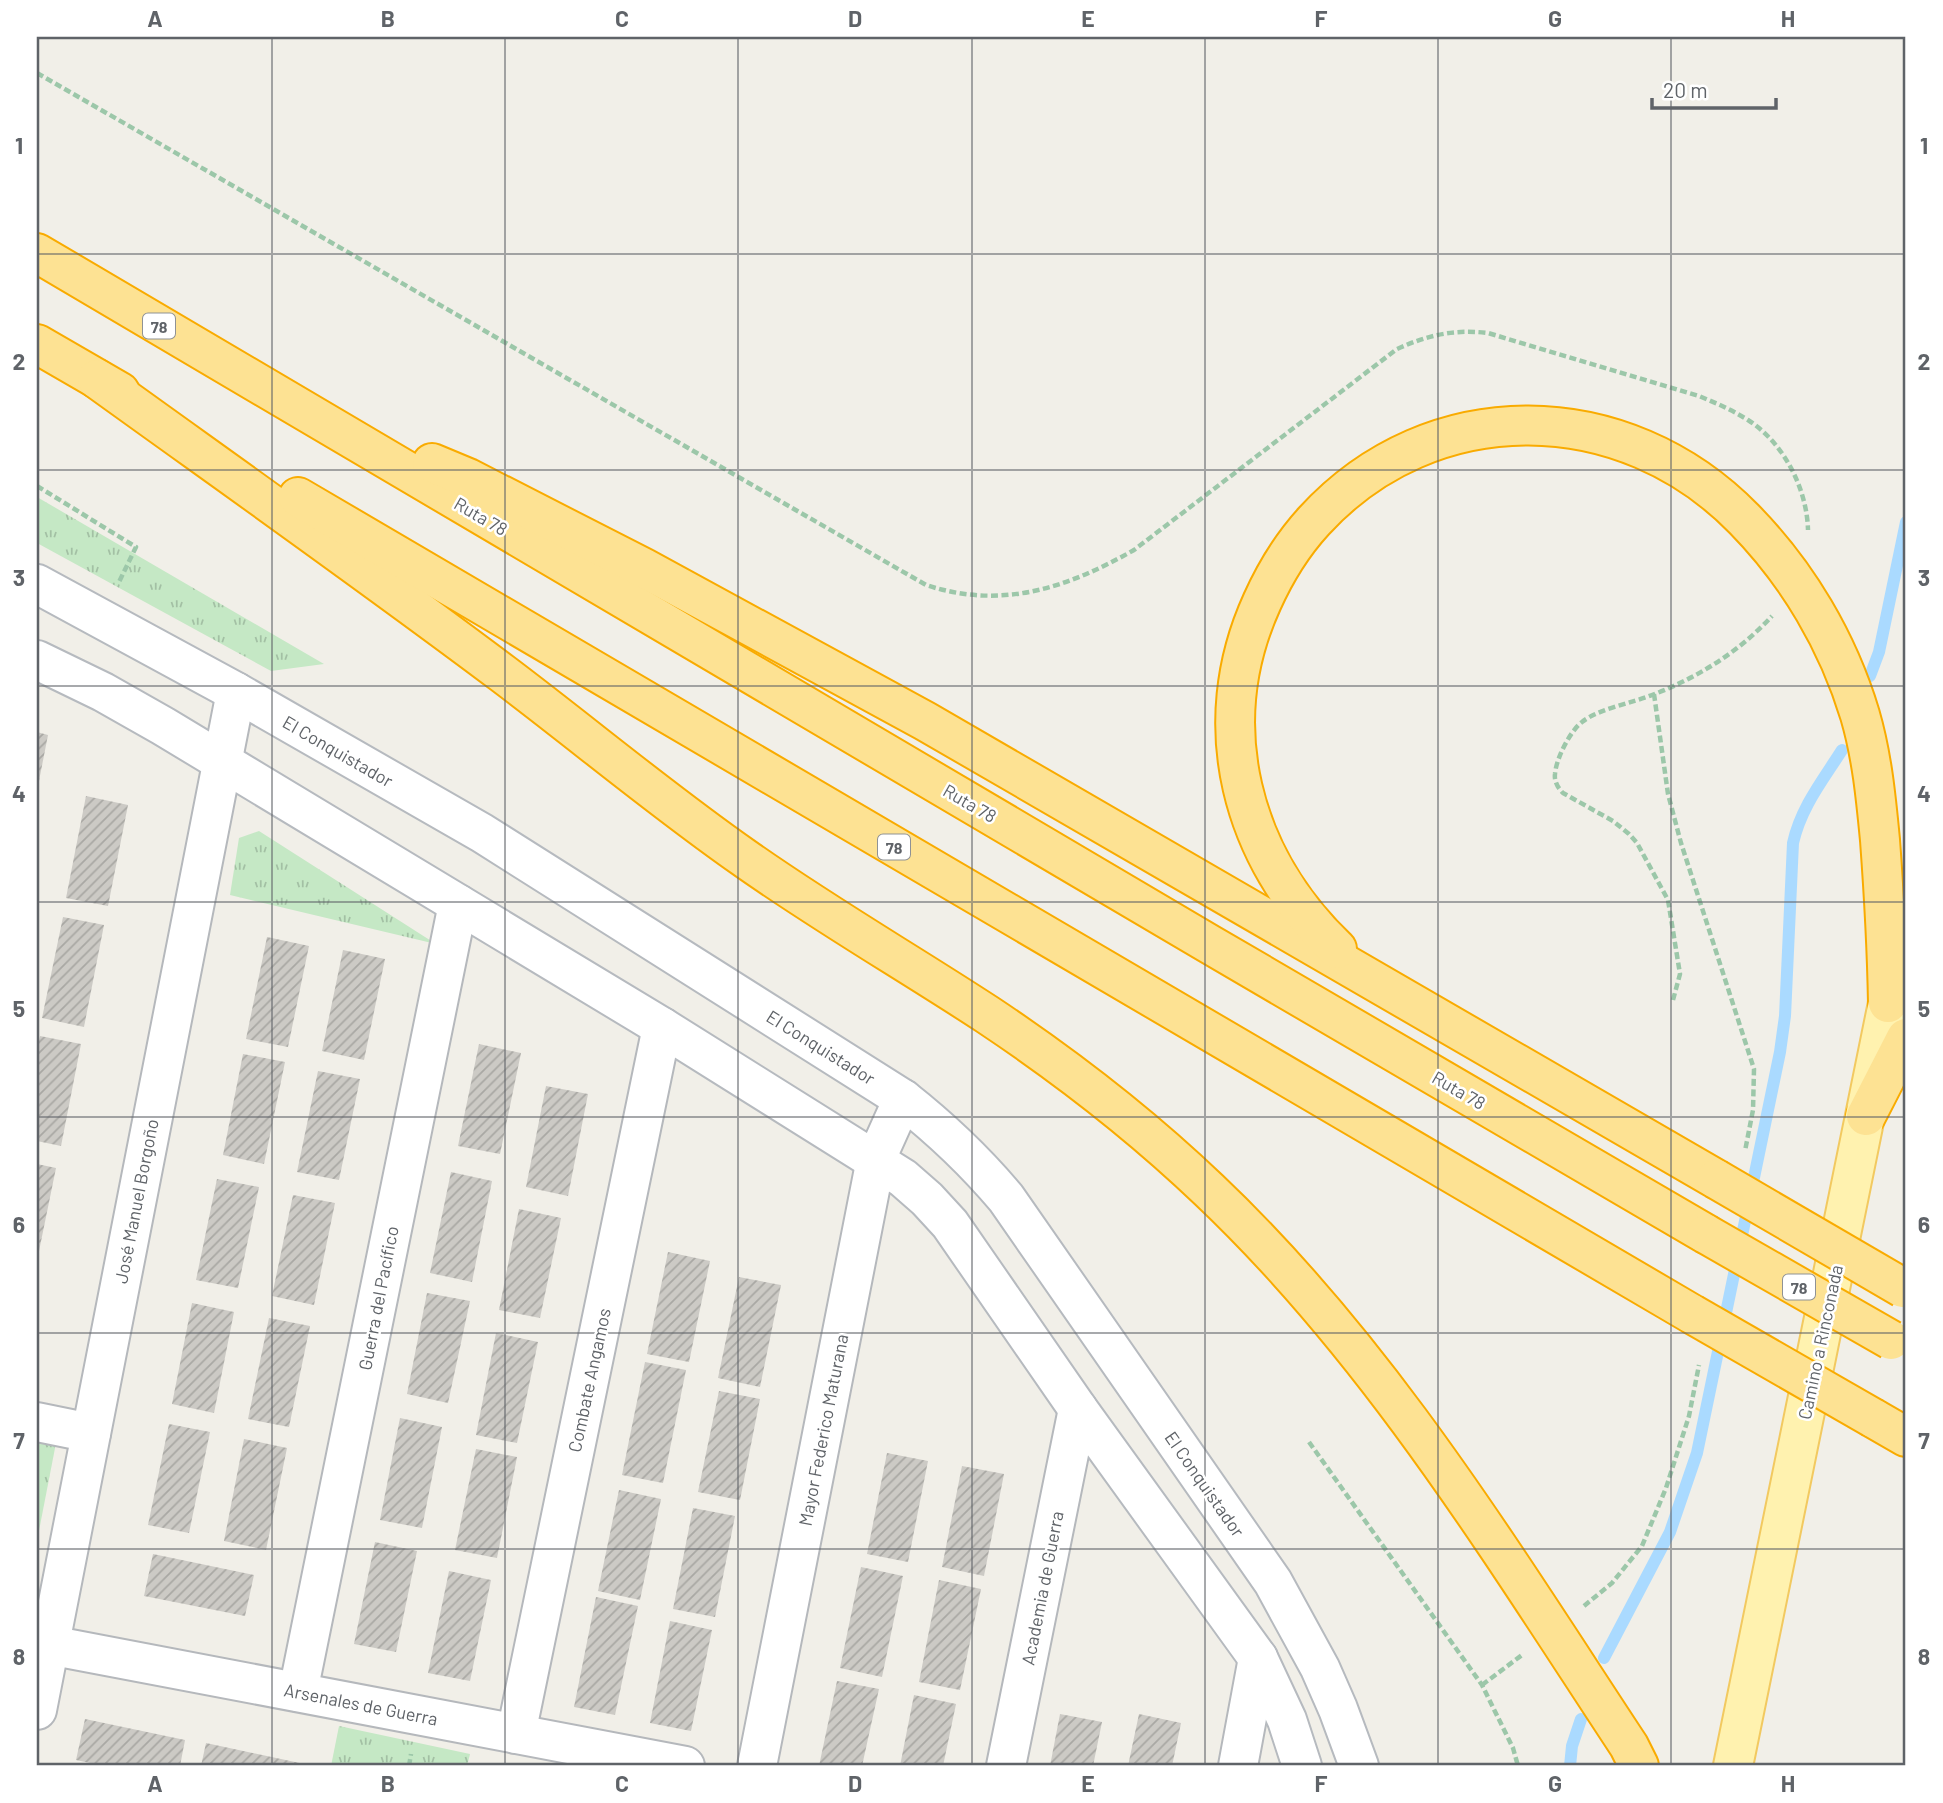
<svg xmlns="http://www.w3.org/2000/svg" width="1943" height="1803" font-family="Barlow,sans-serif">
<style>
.park{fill:url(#park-tufts)}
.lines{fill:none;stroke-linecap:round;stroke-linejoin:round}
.stream{stroke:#aadaff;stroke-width:12}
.building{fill:url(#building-hatch)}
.street-casing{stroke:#b5b8bc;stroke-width:42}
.secondary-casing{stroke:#b6babf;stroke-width:42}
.primary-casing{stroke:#f2c960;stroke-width:42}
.highway-casing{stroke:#f9ab00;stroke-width:42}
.path{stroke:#9cc7a9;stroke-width:4.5;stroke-dasharray:7 3.5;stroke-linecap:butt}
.street{stroke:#fff;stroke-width:38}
.secondary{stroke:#fff;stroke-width:38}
.primary{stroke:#fff2af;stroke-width:38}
.highway{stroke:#fde293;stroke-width:38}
.highway-bridge-casing{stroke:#f9ab00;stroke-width:42;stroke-linecap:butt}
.highway-bridge{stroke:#fde293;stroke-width:38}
.grid{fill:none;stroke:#5f6368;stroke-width:2;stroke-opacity:0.55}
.labels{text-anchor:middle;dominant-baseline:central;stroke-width:5;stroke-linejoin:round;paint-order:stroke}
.shield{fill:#fff;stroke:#8f9295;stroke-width:2}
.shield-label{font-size:16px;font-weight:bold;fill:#5f6368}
.street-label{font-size:18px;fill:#5f6368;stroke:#fff}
.neatline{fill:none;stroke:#5f6368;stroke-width:2.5}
.grid-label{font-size:23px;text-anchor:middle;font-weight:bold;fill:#5f6368}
</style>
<defs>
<pattern id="park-tufts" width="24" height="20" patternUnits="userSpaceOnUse" patternTransform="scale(1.75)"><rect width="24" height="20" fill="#c5e8c5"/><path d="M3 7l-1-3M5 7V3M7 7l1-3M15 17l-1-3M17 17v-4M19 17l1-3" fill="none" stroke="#a3c0a4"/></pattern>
<pattern id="building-hatch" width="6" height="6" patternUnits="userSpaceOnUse" patternTransform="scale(1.75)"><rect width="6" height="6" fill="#cccac5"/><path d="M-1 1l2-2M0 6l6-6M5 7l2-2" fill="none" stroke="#a9a8a4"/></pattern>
</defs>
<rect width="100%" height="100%" fill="#f1efe8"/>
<g class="park">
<path d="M37,497L324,664L271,671L37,543Z"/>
<path d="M259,831L436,944L230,895L239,838Z"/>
<path d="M37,1439L56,1443L37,1541Z"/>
<path d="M339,1726L470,1754L467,1766H331Z"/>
</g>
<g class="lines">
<g class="stream">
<path d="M1870,676L1879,652L1906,522"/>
<path d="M1604,1658L1670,1532L1697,1453L1780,1052L1785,1016L1793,843C1801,807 1823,780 1842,750"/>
<path d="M1570,1766L1572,1746L1581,1719"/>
</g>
</g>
<g class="building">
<path d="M37,732L48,735L38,786H37Z"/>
<path d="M86,796L128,805L108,906L66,898Z"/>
<path d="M63,917L104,925L84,1027L42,1018Z"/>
<path d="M267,937L309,946L288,1047L246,1039Z"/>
<path d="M343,950L385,959L364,1060L322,1051Z"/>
<path d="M40,1036L81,1044L61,1146L37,1141V1050Z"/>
<path d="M479,1044L521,1053L500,1154L458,1146Z"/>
<path d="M243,1054L285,1062L264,1164L223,1155Z"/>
<path d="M318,1071L360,1079L339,1180L297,1172Z"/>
<path d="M546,1086L588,1094L568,1196L526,1187Z"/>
<path d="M37,1164L56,1168L38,1256H37Z"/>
<path d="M451,1172L492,1181L472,1282L430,1273Z"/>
<path d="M217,1179L259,1187L238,1288L196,1280Z"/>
<path d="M293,1195L335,1203L314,1305L272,1296Z"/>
<path d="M519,1209L561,1218L540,1318L499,1310Z"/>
<path d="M668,1252L710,1261L689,1362L647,1354Z"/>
<path d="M739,1277L781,1285L760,1387L718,1378Z"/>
<path d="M427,1293L470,1301L448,1403L407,1394Z"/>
<path d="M192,1303L234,1312L214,1413L172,1404Z"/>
<path d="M269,1318L310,1326L289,1427L248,1419Z"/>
<path d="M496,1333L538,1342L517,1443L476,1435Z"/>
<path d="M645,1362L686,1370L663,1483L622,1475Z"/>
<path d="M719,1391L760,1399L740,1500L698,1492Z"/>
<path d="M400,1418L442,1427L422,1528L380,1520Z"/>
<path d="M169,1424L210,1432L189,1533L148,1525Z"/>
<path d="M244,1439L287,1448L266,1550L224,1541Z"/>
<path d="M476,1449L517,1457L497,1558L455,1550Z"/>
<path d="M887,1453L928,1461L908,1562L867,1554Z"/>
<path d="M962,1466L1004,1474L984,1576L942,1567Z"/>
<path d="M619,1490L661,1499L640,1600L598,1591Z"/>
<path d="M693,1508L735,1516L715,1617L673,1609Z"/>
<path d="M375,1542L417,1551L396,1652L354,1644Z"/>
<path d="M153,1554L254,1575L245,1616L144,1596Z"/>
<path d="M861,1567L903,1576L882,1677L840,1668Z"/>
<path d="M449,1571L491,1580L470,1681L428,1673Z"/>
<path d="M939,1580L981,1589L960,1690L919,1682Z"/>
<path d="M596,1597L638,1606L615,1715L574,1707Z"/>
<path d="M670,1621L712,1630L691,1731L650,1723Z"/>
<path d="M837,1681L879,1689L862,1766H819Z"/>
<path d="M914,1695L956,1704L943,1766H900Z"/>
<path d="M1060,1714L1102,1722L1093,1766H1050Z"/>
<path d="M1139,1714L1181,1723L1172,1766H1128Z"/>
<path d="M85,1719L185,1740L180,1766H104L76,1760Z"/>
<path d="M206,1743L309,1765V1766H201Z"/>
</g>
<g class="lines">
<defs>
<g id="street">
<path d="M37,1422L91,1433"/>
<path d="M37,1645H49L685,1766"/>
<path d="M298,1692L458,904"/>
<path d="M37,1710L236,692"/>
<path d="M516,1734L662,1027"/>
<path d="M757,1766L876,1159L903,1099"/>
<path d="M1006,1766L1078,1409"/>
<path d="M1238,1766L1258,1658"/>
</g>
<g id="secondary">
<path d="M37,584L236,692L482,833L903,1099C941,1129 974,1160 1006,1198L1273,1582L1320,1668L1338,1709L1359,1766"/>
<path d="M37,660L103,692L163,726L662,1027L903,1178L927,1199L950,1224L1078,1409L1258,1658L1287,1720L1302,1766"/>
<path d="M1894,977L1906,918"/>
</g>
<path id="primary" d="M1733,1766L1888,1003"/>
<g id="highway">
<path d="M37,253L1211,945L1706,1234"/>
<path d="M37,344L120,392"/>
<path d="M97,379C233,477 369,573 502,673C583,734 660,799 743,857C822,913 907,962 988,1015C1066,1067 1141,1125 1209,1190C1379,1351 1501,1552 1629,1746L1639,1766"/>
<path d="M432,463L468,478L644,568L925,721L1716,1179"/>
<path d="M298,497L1692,1314"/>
<path d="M1337,949C1241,857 1206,725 1262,602C1275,573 1292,545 1314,521C1432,392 1624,396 1744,519C1798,574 1838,642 1860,715C1872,756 1876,798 1880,840C1884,894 1887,949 1888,1003"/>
<path d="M1866,1116L1906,1038"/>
<path d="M1873,1418L1906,1437"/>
</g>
</defs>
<use href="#street" class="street-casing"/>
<use href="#secondary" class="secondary-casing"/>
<use href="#primary" class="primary-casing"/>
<use href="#highway" class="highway-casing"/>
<g class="path">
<path d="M37,73L926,585C1002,610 1067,588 1134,550L1397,349C1428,335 1454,329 1488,333L1699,396C1716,403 1732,410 1748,420C1784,443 1807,489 1808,530"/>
<path d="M37,486L136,547L118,584"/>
<path d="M1654,694L1668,794L1681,843L1754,1069L1753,1110L1745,1151"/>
<path d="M1673,1000L1680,974L1668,900L1637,843L1629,834L1613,821L1563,793C1558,788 1554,781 1555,774C1556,759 1570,731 1582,722C1598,709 1632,703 1652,695C1697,678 1739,652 1772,616"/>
<path d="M1309,1442L1482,1685L1513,1748L1518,1766"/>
<path d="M1584,1606L1612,1583L1642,1546L1666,1488L1689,1416L1699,1365"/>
<path d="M1482,1685L1522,1655"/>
<path d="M389,1766H412"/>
<path d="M409,1766L411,1754"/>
</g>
<use href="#street" class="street"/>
<use href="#secondary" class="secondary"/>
<use href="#primary" class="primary"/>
<use href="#highway" class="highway"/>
<defs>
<g id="highway-bridge">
<path d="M1716,1179L1903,1288"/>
<path d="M1706,1234L1891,1340"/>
<path d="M1692,1314L1873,1418"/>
</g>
</defs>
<use href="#highway-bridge" class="highway-bridge-casing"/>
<use href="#highway-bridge" class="highway-bridge"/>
</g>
<path class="grid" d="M272,37V1766M505,37V1766M738,37V1766M972,37V1766M1205,37V1766M1438,37V1766M1671,37V1766M37,254H1906M37,470H1906M37,686H1906M37,902H1906M37,1117H1906M37,1333H1906M37,1549H1906"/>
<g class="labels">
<g class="shield">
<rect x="143" y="313.5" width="32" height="25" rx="5"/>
<rect x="878" y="834.5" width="32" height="25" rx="5"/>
<rect x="1783" y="1274.5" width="32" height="25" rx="5"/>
</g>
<g class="shield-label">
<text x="159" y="326">78</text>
<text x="894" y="847">78</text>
<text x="1799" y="1287">78</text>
</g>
<g class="street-label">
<text transform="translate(481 516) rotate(30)">Ruta 78</text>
<text transform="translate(338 751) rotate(30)">El Conquistador</text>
<text transform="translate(970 803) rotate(30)">Ruta 78</text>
<text transform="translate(821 1047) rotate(32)">El Conquistador</text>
<text transform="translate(1459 1090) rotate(30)">Ruta 78</text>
<text transform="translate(136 1201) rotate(-79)">José Manuel Borgoño</text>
<text transform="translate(378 1298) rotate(-79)">Guerra del Pacífico</text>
<text transform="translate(1820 1342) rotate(-78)">Camino a Rinconada</text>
<text transform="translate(589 1380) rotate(-78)">Combate Angamos</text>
<text transform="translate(823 1430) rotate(-79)">Mayor Federico Maturana</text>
<text transform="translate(1205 1484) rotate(55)">El Conquistador</text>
<text transform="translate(1042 1588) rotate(-79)">Academia de Guerra</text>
<text transform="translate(361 1704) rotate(11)">Arsenales de Guerra</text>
</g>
</g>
<rect width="1943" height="1803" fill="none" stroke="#ffffff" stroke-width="77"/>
<path d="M1652 98v10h124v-10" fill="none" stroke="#5f6368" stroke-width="3.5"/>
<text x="1663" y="98" font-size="21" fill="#5f6368" stroke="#ffffff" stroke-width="5" paint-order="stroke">20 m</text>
<rect x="38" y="38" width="1866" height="1726" class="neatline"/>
<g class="grid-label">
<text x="155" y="27">A</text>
<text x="388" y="27">B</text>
<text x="622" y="27">C</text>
<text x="855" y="27">D</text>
<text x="1088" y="27">E</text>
<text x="1321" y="27">F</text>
<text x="1555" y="27">G</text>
<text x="1788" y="27">H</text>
<text x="19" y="154">1</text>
<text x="1924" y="154">1</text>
<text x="19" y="370">2</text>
<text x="1924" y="370">2</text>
<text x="19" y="586">3</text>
<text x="1924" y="586">3</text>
<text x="19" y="802">4</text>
<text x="1924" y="802">4</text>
<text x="19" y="1017">5</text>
<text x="1924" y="1017">5</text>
<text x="19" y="1233">6</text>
<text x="1924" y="1233">6</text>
<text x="19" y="1449">7</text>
<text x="1924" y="1449">7</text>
<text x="19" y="1665">8</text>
<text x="1924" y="1665">8</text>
<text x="155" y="1792">A</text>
<text x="388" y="1792">B</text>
<text x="622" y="1792">C</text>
<text x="855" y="1792">D</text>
<text x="1088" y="1792">E</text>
<text x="1321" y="1792">F</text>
<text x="1555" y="1792">G</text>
<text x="1788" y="1792">H</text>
</g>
</svg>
